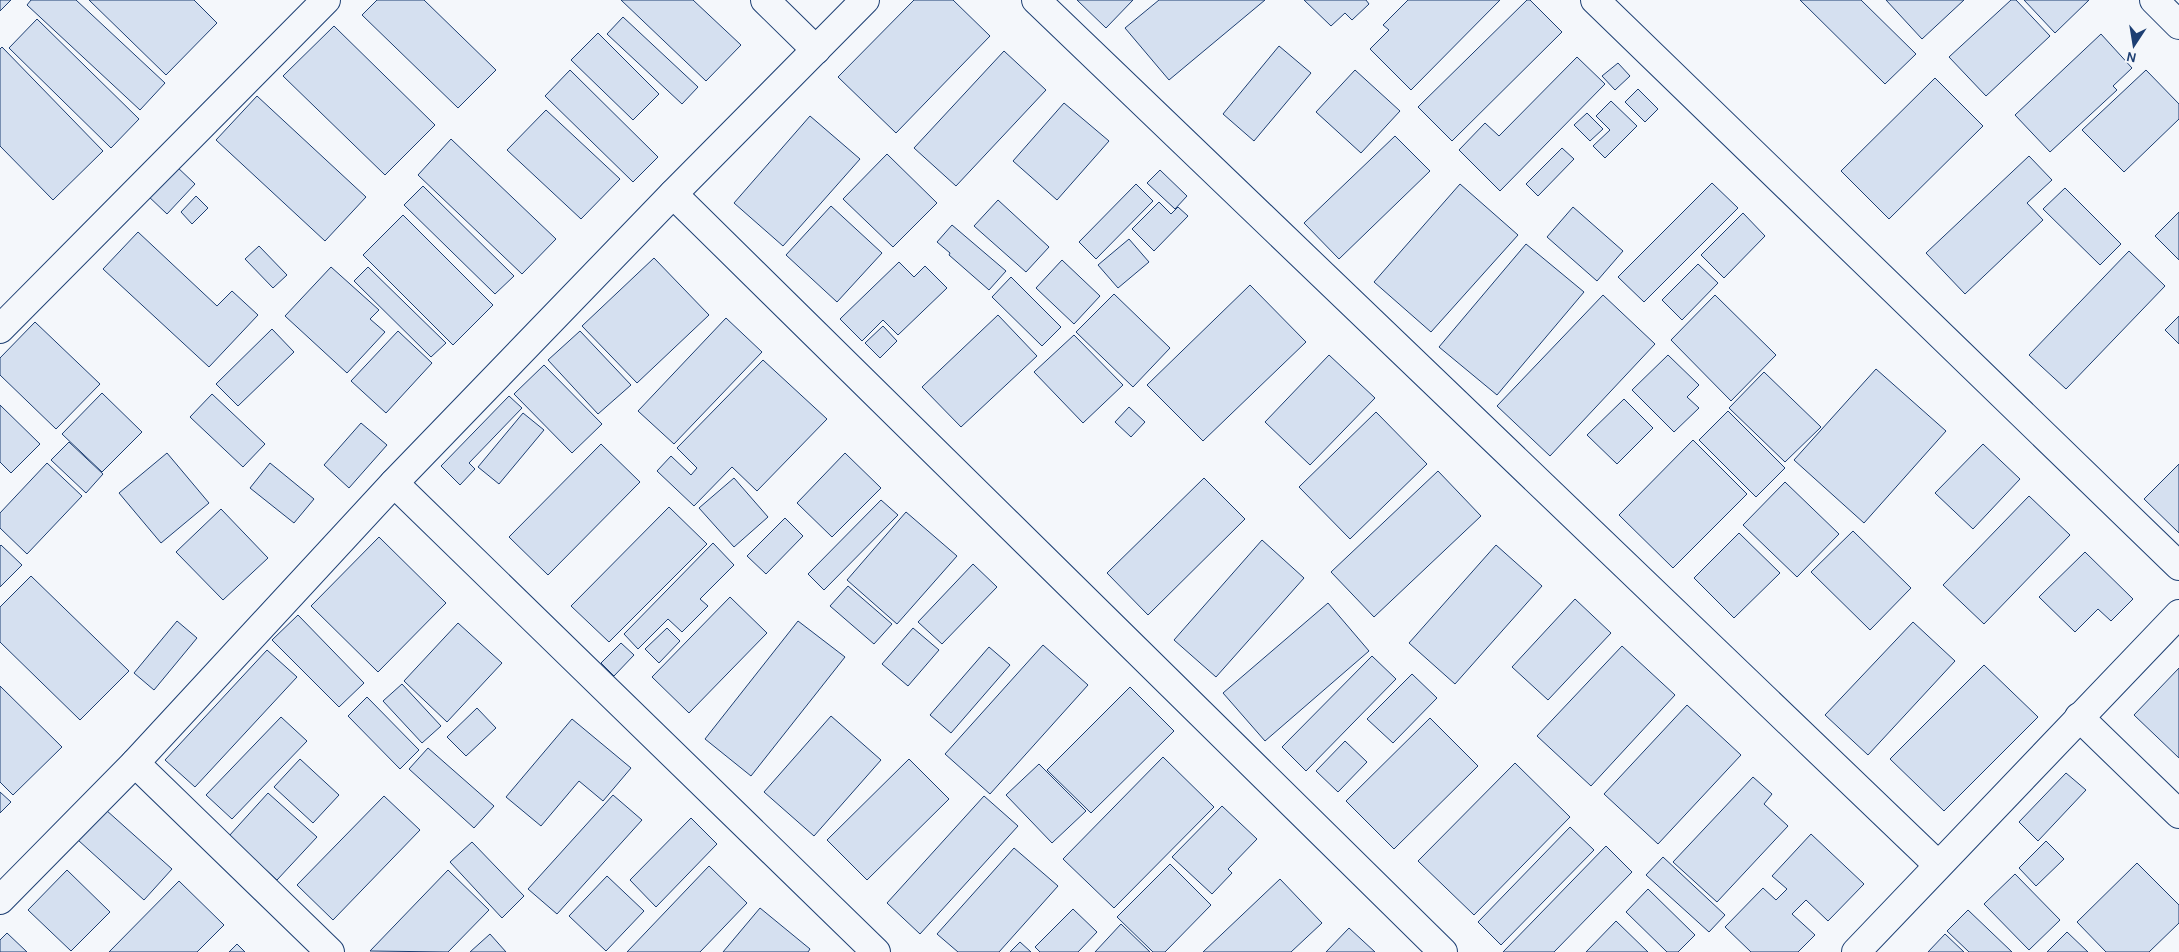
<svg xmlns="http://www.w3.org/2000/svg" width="2179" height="952" font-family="Karla,sans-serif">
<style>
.building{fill:#d5e0f0;stroke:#1d3f73}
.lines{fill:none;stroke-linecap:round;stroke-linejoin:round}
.minor-casing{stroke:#1d3f73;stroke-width:30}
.minor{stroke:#f4f7fb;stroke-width:28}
</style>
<rect width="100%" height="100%" fill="#f4f7fb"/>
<g class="building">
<path d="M0,0H11L0,11Z"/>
<path d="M31,0H76L165,83L140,110L27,5Z"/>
<path d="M89,0H194L217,23L166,75Z"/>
<path d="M377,0H424L496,70L458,108L362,15Z"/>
<path d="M621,0H693L741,45L706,81Z"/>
<path d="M914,0H953L990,36L896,133L838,77Z"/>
<path d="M1077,0H1133L1106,28Z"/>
<path d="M1159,0H1265L1169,80L1125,28Z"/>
<path d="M1304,0H1366L1369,4L1352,20L1345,13L1331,26Z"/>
<path d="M1408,0H1500L1411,90L1370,49L1389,30L1383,25Z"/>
<path d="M1527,0H1530L1562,32L1452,141L1418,107Z"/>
<path d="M1800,0H1861L1916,54L1885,84Z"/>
<path d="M1886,0H1964L1922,39Z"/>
<path d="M2011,0H2016L2050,36L1986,96L1949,57Z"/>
<path d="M2024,0H2089L2055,33Z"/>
<path d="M623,17L698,87L682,104L607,34Z"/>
<path d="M37,19L139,119L111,148L9,48Z"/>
<path d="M334,26L435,125L385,175L283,76Z"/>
<path d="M598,33L659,94L633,120L571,60Z"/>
<path d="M2101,34L2132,68L2113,86L2117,90L2050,152L2015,115Z"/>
<path d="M1279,46L1311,73L1254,141L1223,114Z"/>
<path d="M2,47L103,151L53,200L0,146V49Z"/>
<path d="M1004,51L1046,90L956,186L914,148Z"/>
<path d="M1577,57L1605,84L1500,191L1459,150L1485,123L1499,136Z"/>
<path d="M1618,63L1630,76L1615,90L1602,76Z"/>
<path d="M570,70L658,157L633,182L545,96Z"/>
<path d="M1355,70L1400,111L1361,153L1316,112Z"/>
<path d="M2146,70L2179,104V119L2124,172L2082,130Z"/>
<path d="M1935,78L1983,126L1889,219L1841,171Z"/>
<path d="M1638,89L1658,109L1645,122L1625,102Z"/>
<path d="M257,96L366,197L325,241L216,140Z"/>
<path d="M1611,101L1637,126L1605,158L1593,146L1610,130L1596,116Z"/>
<path d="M1064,103L1109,141L1057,200L1013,161Z"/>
<path d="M546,110L620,179L581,219L507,150Z"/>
<path d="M1587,113L1603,129L1590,141L1574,125Z"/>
<path d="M810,116L860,159L783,246L734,203Z"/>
<path d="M1395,136L1430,171L1339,259L1304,223Z"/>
<path d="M451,139L556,239L522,274L418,175Z"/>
<path d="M1562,148L1574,159L1538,196L1526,184Z"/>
<path d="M887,154L937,203L893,247L843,199Z"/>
<path d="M2029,156L2052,180L2027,203L2043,220L1965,294L1926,253Z"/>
<path d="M175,165L195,184L167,214L146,194Z"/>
<path d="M1160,170L1187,196L1175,209L1147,183Z"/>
<path d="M1712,183L1738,208L1644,302L1618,277Z"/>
<path d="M1136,184L1153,201L1096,259L1079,242Z"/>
<path d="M1460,184L1518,235L1431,332L1374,282Z"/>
<path d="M423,186L514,276L495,294L404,205Z"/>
<path d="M2065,188L2121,244L2100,265L2043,209Z"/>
<path d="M196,196L208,208L192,224L181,212Z"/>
<path d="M998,200L1049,247L1026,272L974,226Z"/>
<path d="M1159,202L1171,214L1178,207L1188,216L1154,251L1132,229Z"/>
<path d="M831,206L882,253L837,302L786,255Z"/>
<path d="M1573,207L1623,251L1597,281L1547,237Z"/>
<path d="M2179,212V260L2155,236Z"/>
<path d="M1743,213L1765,236L1724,278L1701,255Z"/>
<path d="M403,215L493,305L453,345L363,255Z"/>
<path d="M952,225L1006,271L989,290L949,255L950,253L937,242Z"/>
<path d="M138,232L217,306L232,291L258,315L209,367L103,269Z"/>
<path d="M1129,239L1149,262L1118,288L1098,265Z"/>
<path d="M1526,244L1584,292L1497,395L1439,347Z"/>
<path d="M259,246L287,275L273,288L245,259Z"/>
<path d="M2129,251L2165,286L2066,389L2029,355Z"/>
<path d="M654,258L709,315L637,383L582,326Z"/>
<path d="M1062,260L1100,296L1074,324L1036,288Z"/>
<path d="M899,262L914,277L925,266L947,288L898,335L883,320L862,341L840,319Z"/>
<path d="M1698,264L1718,283L1682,320L1662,300Z"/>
<path d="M331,267L379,310L370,319L385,332L347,373L285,316Z"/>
<path d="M368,267L446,343L431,357L354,281Z"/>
<path d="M1011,277L1061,327L1042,346L992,297Z"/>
<path d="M1250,285L1306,342L1203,441L1147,385Z"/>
<path d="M1114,294L1170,348L1133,387L1076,332Z"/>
<path d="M1603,295L1655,344L1550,456L1497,406Z"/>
<path d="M1715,295L1776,355L1731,401L1671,340Z"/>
<path d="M998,315L1037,356L961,427L922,387Z"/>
<path d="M2179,316V344L2165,330Z"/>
<path d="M726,318L762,352L674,444L638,411Z"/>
<path d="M35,322L100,384L56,429L0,375V358Z"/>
<path d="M883,326L897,341L880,358L865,343Z"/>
<path d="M272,329L294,352L238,406L216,384Z"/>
<path d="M398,331L432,363L386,413L351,381Z"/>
<path d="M580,331L631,385L598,414L548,360Z"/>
<path d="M1074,335L1123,385L1083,423L1034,372Z"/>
<path d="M1329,355L1375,398L1310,465L1265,422Z"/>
<path d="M1668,355L1699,385L1687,397L1699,408L1674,432L1632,390Z"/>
<path d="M763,360L827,419L757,491L732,467L694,506L657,471L671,456L691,475L697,468L677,448Z"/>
<path d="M544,365L602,424L572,453L514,394Z"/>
<path d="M1876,369L1946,431L1864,523L1794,460Z"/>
<path d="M1764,372L1821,427L1785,462L1729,408Z"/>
<path d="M102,393L142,432L102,472L62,434Z"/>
<path d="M212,394L265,444L243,467L190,417Z"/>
<path d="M509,396L522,408L469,463L475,469L460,485L441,466Z"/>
<path d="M1624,399L1653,428L1617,464L1587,435Z"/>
<path d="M0,405L40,444L11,473L0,462Z"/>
<path d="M1129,407L1145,422L1131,437L1115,422Z"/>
<path d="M1728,411L1785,468L1756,497L1699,440Z"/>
<path d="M1376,412L1427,464L1350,539L1299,487Z"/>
<path d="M523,413L544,430L499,484L478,467Z"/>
<path d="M361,423L387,445L349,488L324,465Z"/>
<path d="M1693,440L1747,494L1673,568L1619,515Z"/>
<path d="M69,442L103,474L86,493L51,460Z"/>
<path d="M601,444L640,482L548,575L509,537Z"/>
<path d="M1983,444L2020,479L1973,529L1935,493Z"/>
<path d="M167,453L209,503L161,543L119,493Z"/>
<path d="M845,453L881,488L832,537L797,503Z"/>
<path d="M47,463L82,496L27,554L0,528V513Z"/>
<path d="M270,463L314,499L294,523L250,488Z"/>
<path d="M2179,464V533L2144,499Z"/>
<path d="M1438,471L1481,516L1374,617L1331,572Z"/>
<path d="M734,478L768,517L734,547L699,508Z"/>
<path d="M1204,478L1245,519L1148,615L1107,573Z"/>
<path d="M1785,482L1839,534L1797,577L1743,525Z"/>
<path d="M2029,496L2070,535L1984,624L1943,585Z"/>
<path d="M881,500L898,515L824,590L808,574Z"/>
<path d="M669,507L707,544L609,642L571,606Z"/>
<path d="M221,509L268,558L223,600L176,552Z"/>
<path d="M906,512L957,556L897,624L847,580Z"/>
<path d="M785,518L803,536L766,574L747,556Z"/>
<path d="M1853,531L1911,588L1870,630L1811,572Z"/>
<path d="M1739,533L1780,573L1734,618L1694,578Z"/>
<path d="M379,537L446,603L378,672L311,606Z"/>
<path d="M1262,540L1304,578L1216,677L1174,640Z"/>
<path d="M713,543L734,565L700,599L708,606L682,632L668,619L638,649L624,634Z"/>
<path d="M1,545L22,565L0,587V546Z"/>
<path d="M1496,545L1542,586L1455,684L1409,643Z"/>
<path d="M2085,552L2133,599L2111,621L2098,609L2075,632L2039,597Z"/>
<path d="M973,564L997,587L942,644L918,622Z"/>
<path d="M31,576L129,671L80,720L0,642V607Z"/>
<path d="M848,586L892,624L874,644L830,606Z"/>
<path d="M730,597L767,633L689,713L652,677Z"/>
<path d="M1575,599L1611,633L1548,700L1512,667Z"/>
<path d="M1328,603L1369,651L1265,741L1223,693Z"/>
<path d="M298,615L364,683L339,707L272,640Z"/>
<path d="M177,621L197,638L154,690L134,673Z"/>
<path d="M798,621L845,657L751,776L705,739Z"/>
<path d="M1913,622L1955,661L1868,755L1825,715Z"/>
<path d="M458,623L502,663L447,722L404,681Z"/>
<path d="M667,628L680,641L659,663L645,649Z"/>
<path d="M913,628L939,650L908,686L882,664Z"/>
<path d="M621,643L634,655L614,676L601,663Z"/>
<path d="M1043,645L1088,685L990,794L945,754Z"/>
<path d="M1622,646L1675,695L1591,786L1537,736Z"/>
<path d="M989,647L1010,665L951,733L930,715Z"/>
<path d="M267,650L297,677L195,787L165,760Z"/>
<path d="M1372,656L1396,679L1306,771L1282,747Z"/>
<path d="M1984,665L2038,717L1944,811L1890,759Z"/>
<path d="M2179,668V758L2134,715Z"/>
<path d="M1412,674L1437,698L1393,743L1367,719Z"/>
<path d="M402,684L441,726L422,743L383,701Z"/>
<path d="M0,686L62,747L13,795L0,782Z"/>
<path d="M1130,687L1174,731L1091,813L1047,770Z"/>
<path d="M367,697L419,750L400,769L348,716Z"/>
<path d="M1687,705L1741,755L1658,844L1604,794Z"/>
<path d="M477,708L496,728L466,756L447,737Z"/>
<path d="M831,716L881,760L814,836L764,792Z"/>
<path d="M281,717L307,741L232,819L206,795Z"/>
<path d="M1430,718L1478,766L1394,849L1346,801Z"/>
<path d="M572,719L631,768L603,801L579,781L541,826L506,797Z"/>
<path d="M1345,741L1367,762L1338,792L1316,771Z"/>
<path d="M428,748L494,806L474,828L409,769Z"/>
<path d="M1163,757L1214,807L1114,908L1063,859Z"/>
<path d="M300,759L339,795L313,823L274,787Z"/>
<path d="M909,759L949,799L867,880L827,840Z"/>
<path d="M1515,763L1570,817L1474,915L1418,861Z"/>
<path d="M1039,764L1086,811L1052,843L1006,795Z"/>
<path d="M2066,773L2086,790L2038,841L2019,822Z"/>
<path d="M1753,777L1772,794L1764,804L1788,826L1717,902L1673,862Z"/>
<path d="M0,792L11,802L0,813Z"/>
<path d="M268,793L317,837L277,880L229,836Z"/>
<path d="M613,795L642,820L557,914L528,889Z"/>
<path d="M384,796L420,830L333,920L297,885Z"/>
<path d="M984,796L1018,826L920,934L887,903Z"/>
<path d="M1222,806L1257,839L1228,869L1232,873L1212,894L1172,857Z"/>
<path d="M106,810L172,869L144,900L78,840Z"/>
<path d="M691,818L717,844L656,907L630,880Z"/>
<path d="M1570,827L1594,850L1501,945L1478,922Z"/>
<path d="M1811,834L1864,884L1828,921L1806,900L1792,914L1815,935L1798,952H1751L1725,927L1763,888L1776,900L1787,889L1772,876Z"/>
<path d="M2046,841L2064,859L2036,886L2019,868Z"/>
<path d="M472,842L524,896L502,918L450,862Z"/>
<path d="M1606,846L1632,872L1554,952H1503Z"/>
<path d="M1014,848L1058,886L999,952H958L937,934Z"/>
<path d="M1663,857L1725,915L1709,932L1646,875Z"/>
<path d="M2137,863L2179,905V923L2149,952H2106L2077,922Z"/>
<path d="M1170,864L1211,905L1165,952H1153L1117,917Z"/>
<path d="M709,866L747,903L700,952H627Z"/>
<path d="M67,870L110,912L71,951L28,910Z"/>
<path d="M448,870L489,910L448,952L370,951Z"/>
<path d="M2015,874L2060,920L2029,950L1984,904Z"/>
<path d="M607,876L644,911L606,951L569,916Z"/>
<path d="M1280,879L1322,923L1291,952H1203Z"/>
<path d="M179,881L224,925L197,952H109Z"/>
<path d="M1648,889L1695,935L1678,952H1667L1626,912Z"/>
<path d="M760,908L810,949L808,952H723Z"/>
<path d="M1073,909L1097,932L1078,952H1040L1035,947Z"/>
<path d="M1968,910L2012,952H1969L1947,931Z"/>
<path d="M1616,921L1648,952H1586Z"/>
<path d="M1121,924L1150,952H1095Z"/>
<path d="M1349,928L1375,952H1326Z"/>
<path d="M2067,932L2088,952H2047Z"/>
<path d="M7,933L27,952H0V940Z"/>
<path d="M490,934L506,952H470Z"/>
<path d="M1945,934L1964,952H1928Z"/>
<path d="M1020,942L1031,952H1010Z"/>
<path d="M237,944L245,952H229Z"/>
</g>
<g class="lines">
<defs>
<g id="minor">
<path d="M765,0L816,50"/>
<path d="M1036,0L1938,865"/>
<path d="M1595,0L2179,566"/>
<path d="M2154,0L2179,25"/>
<path d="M673,194L1443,952"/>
<path d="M0,329L326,0"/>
<path d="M394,483L876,952"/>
<path d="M2079,717L2179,814"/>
<path d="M135,763L330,952"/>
<path d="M0,900L135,763L394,483L673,194L865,0"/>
<path d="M1856,952L2179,614"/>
</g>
</defs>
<use href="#minor" class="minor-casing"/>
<use href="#minor" class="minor"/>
</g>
<g transform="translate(2134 45) rotate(192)" stroke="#f4f7fb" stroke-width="4" paint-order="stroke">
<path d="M0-4L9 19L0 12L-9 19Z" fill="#1d3f73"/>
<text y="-8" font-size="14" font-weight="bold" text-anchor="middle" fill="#1d3f73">N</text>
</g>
</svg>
